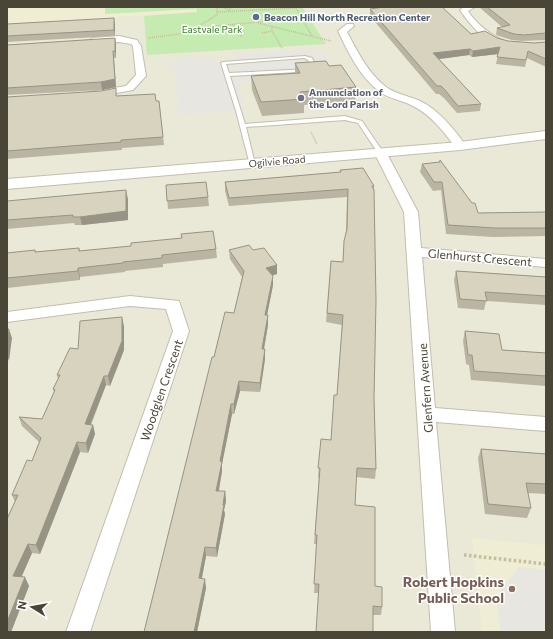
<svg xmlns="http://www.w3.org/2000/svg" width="553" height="639" font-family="Commissioner,sans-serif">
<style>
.residential{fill:#eae8d7}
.education{fill:#efedd3}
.green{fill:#c5ebb0}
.parking{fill:#e7e6e1}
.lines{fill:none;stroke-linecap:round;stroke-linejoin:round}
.service-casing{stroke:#c2bfab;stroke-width:2}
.minor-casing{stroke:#c2bfab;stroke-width:2}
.tertiary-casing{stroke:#c2bfab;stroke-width:2}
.path-far1{stroke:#c4be9c;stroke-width:1.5;stroke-dasharray:1 1;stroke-linecap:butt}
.path{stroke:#c4be9c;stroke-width:3.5;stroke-dasharray:2.5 2.5;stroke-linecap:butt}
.service{fill:#fff;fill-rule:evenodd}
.minor{fill:#fff;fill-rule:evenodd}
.tertiary{fill:#fff;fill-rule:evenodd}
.wall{fill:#bab5a3}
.shaded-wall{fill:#979485}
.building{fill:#d8d3be;stroke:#979485}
.service-dot{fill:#5c6f8a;stroke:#fff;stroke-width:1.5}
.worship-dot{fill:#6b7280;stroke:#fff;stroke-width:1.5}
.education-dot{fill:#8d6e63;stroke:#fff;stroke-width:1.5}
.labels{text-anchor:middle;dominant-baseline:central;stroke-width:3;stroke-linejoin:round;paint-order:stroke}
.far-service-label{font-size:10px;font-weight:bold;fill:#4e5e75;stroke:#fff;text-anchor:start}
.far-park-label{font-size:10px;fill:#368026;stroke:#fff}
.far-worship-label{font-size:10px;font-weight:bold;fill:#5b616d;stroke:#fff;text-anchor:start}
.far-street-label{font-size:10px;fill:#4a4637;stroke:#fff}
.street-label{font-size:12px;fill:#4a4637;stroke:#fff}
.near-education-label{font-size:14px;font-weight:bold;fill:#785e54;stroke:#fff;text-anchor:end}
</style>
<rect width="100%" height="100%" fill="#f5f4e9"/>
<rect class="residential" x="7" y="7" width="539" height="625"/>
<g class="education">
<path d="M7,7H196L197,12L7,24Z"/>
<path d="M472,538L546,545V632H482Z"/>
</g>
<g class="green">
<path d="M105,7H194L195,9L105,14Z"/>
<path d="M196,7H302L326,44L147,55L144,16L197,12Z"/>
</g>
<g class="parking">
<path d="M312,50L315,54H325L334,70L275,74L276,79L237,82L245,110L178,115L177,105L180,103L178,97L175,96L174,90L178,88L177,83H174L173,76L176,75L175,69H170L169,63L173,62V59L211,57L214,58L215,61L234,60L233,55Z"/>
<path d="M519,567L546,570V632H501L496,597Z"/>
</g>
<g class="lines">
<defs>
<path id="service" d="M305,56L312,58L316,66L314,71L230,76L245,124L345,116L362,121L383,152L382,153H378L358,123L345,120L246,127L255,164L254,165H250L236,111L221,63L223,62ZM304,58L308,60L312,66L310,69L229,73L226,64Z"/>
<g id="minor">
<path d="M464,7H475L468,11C477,25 490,34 504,41L505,43L504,45C489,48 467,21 460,10Z"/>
<path d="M347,24H353L354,26L347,32C357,51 368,73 386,87C396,94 409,96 420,101C439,110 454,129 466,146L464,148H456C444,132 431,115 413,106C402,100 389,99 379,91C360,77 348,52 338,31Z"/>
<path d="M119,36L137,40L141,46L146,76L133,90L94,97L90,96L89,94L90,92L126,86L136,75L133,46L131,44L119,42L93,44L89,41L93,38Z"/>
<path d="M380,149L384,150L386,152L418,212L421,248L546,259V267L422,257L435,408L546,417V431L436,422L455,632H431L404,212L374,152L376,150Z"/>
<path d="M130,296L179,301L189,331L90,632H66L173,331L166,309L130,306L7,322V312Z"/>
</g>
<path id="tertiary" d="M546,131V139L460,150L7,189V179L460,142Z"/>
</defs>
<use href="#service" class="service-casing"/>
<use href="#minor" class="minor-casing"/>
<use href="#tertiary" class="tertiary-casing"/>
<g class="path-far1">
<path d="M222,7L231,11"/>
<path d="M296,7L304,8"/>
<path d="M229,9L233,7"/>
<path d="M218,12L296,8L312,36"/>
<path d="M258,23L331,41"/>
<path d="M232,25L244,32L241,36L242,37"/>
<path d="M272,26V31L282,48"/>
<path d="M194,28L302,18"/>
<path d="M262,33L272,31"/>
<path d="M148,38L187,33L217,15V7"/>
<path d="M311,132L317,144"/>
</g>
<path class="path" d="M464,555L546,564"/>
<use href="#service" class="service"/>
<use href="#minor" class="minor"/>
<use href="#tertiary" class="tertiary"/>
</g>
<g class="wall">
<path d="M479,7H546V40L522,41L512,40L496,35L497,28L502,27Z"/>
<path d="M370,9L471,34L497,38L508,41L534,43L546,42V67L527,58L525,67L496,64L498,54L472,57L469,55L439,59L481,104L480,111L457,113L444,98L439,94H436L370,16Z"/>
<path d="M7,24L115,25V36L7,42Z"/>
<path d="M115,38L116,45V58H114L116,87L102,90L7,95V45Z"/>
<path d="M295,63L329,66L356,87L355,101L304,105V113L262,116L252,90L251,76L295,73Z"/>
<path d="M117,96L156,101H159L164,145L122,148V150L7,159V97Z"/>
<path d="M440,160L478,213L546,212V236L493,237L446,234L441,190L433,191L420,172L422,164L439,162Z"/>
<path d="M340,170L374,186V398L376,469L375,479L356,477L355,505L375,586L382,607L381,615H373L319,593H314L317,544H314L319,478L318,477L321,439L331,440L337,395L342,325L326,322L331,261L343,262L346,231L347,197L229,206L225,191V182L340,172Z"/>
<path d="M166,185L208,197L209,206L168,209Z"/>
<path d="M128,199V220L82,225H75L74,223L7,229V201Z"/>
<path d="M79,248L80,251L216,249L217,258L163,264V267L125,271V272L80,277V280L7,288V253L35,250L36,252Z"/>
<path d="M229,250H253L277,274L272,275L273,285L267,315L268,325L264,349H265V359L260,392L240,391L234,414H232L222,464V471L219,491H225L226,501L224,510L225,514L217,557L206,556L202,578L206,588L197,632H144L214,357L234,313L242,277L230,259Z"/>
<path d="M456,271L546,277V305L486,301L484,310L458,308L454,280Z"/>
<path d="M124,326V350L110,386L106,385L91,425H93L95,434L88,453L80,452L40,554L32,553L21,577L29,586L11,632H7L15,502L12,495L32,461L39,442L22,426L19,417L42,419L54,392L53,389L58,379L57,375L78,349Z"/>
<path d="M465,331L502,350L546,353V386L471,380L469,365L466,364L463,341Z"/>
<path d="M481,449L546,454V494L528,493L531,508L527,518L485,514L478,458Z"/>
</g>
<g class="shaded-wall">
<path d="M114,18L115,25V36L114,30Z"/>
<path d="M115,38L116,45V58L115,51Z"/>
<path d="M500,47L499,54L472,57L473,51Z"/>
<path d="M470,49L469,55L432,60L433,53Z"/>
<path d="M113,51L116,87L102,90L101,82Z"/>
<path d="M126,190L128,199V220L82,225L80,217Z"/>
<path d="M277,265V274L267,277L266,268Z"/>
<path d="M78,268L80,277V280L78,271Z"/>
<path d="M273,276V285L265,325V315Z"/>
<path d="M268,315V325L262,359V349Z"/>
<path d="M122,317L124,326V350L110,386L108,376Z"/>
<path d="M9,329L12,338L9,361L7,355V343Z"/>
<path d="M265,349V359L260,392V383Z"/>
<path d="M104,376L106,385L87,433L85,424Z"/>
<path d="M239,381L240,391L234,414V404Z"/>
<path d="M231,404L232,414L222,464V471L217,500L216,491L220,461Z"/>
<path d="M93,425L95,434L88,453L86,443Z"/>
<path d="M77,442L80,452L40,554L36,545Z"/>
<path d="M225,491L226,501L224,510L225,514L217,557L216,548Z"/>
<path d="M28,544L32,553L18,585L13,576Z"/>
<path d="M205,547L206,556L200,587L199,578Z"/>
<path d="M25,577L29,586L11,632H7V622Z"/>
<path d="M205,579L206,588L197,632H194Z"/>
</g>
<g class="building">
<path d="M384,7H442L471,34L485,31L497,38L508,41L534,43L546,42V59L528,51L526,60L497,57L500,47L473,51L470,49L433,53L481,104L458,106L445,90L441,86H437L370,9Z"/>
<path d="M487,7H546V33L524,35L514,34L497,28L510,25Z"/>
<path d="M114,18V30L7,36V24Z"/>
<path d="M115,38V51H113L115,79L101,82L7,88V45Z"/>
<path d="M326,61L329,66L341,65L356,87L300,92L304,99L261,102L251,76L300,73L295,63Z"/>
<path d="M116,88V96L155,94L156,101H159L163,137L121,140V142L7,151V97L101,91Z"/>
<path d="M440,160L472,203H475L478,213L546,212V228H495L448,225L442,182H434L422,164L440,162Z"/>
<path d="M363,168L374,186H372L374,190L376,301L374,398L376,469L357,468L355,505L375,507V586L382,587V607L373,606V632H316L319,584H314L317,535H315L320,468H318L321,439L331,440L334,395H337L343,315L327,313L331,261L343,262L344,241L347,229L348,189L229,198L225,182L341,172L340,170Z"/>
<path d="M206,182L208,197L167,201L166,185Z"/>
<path d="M126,190V211L80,217H73V215L7,220V201Z"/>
<path d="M213,231L216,249L162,255V258L123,262V263L78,268V271L7,278V253L35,250V252L79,248V251L131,246V243L182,238L181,234Z"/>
<path d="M249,245L253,250L264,248L277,265L266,268L273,276L265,315H268L262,349H265L260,383L239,381L234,404H231L220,461L222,462L216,491H225L223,505H224L216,548L205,547L199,578L205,579L194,632H144L212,357H214L225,312L234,313L244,271L229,250Z"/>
<path d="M456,271L546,277V296L485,292L487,301L460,299Z"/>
<path d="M122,317V341L108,376H104L85,424L93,425L86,443L77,442L36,545L28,544L13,576L25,577L7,622V519L18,495H12L27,460L32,461L41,438L19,417L42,419L55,390L53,389L60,375H57L68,352L70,348L78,349L80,321Z"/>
<path d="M7,329H9L7,343Z"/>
<path d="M465,331L499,334L502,350L546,353V376L474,371L472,355H468Z"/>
<path d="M481,449L546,454V484L526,483L531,508L488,504Z"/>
</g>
<circle class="service-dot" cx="256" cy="17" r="4"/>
<circle class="worship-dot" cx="301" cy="98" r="4"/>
<circle class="education-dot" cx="512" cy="589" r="4"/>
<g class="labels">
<g class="far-service-label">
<text x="264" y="17">Beacon Hill North Recreation Center</text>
</g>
<g class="far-park-label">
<text x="212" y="29">Eastvale Park</text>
</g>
<g class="far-worship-label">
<text x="309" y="92">Annunciation of<tspan x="309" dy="12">the Lord Parish</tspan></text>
</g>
<g class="far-street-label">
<text transform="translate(277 161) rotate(-5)">Ogilvie Road</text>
</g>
<g class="street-label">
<text transform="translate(480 257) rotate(5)">Glenhurst Crescent</text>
<text transform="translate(425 388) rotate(-94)">Glenfern Avenue</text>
<text transform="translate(161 390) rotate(-71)">Woodglen Crescent</text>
</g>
<g class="near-education-label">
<text x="504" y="581">Robert Hopkins<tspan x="504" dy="16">Public School</tspan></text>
</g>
</g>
<rect width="553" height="639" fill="none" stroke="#4a4637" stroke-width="16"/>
<g transform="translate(32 607) rotate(281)" stroke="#ffffff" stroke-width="3" paint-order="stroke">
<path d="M0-3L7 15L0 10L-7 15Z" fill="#4a4637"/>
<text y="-6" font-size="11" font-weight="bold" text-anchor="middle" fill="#4a4637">N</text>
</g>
</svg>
